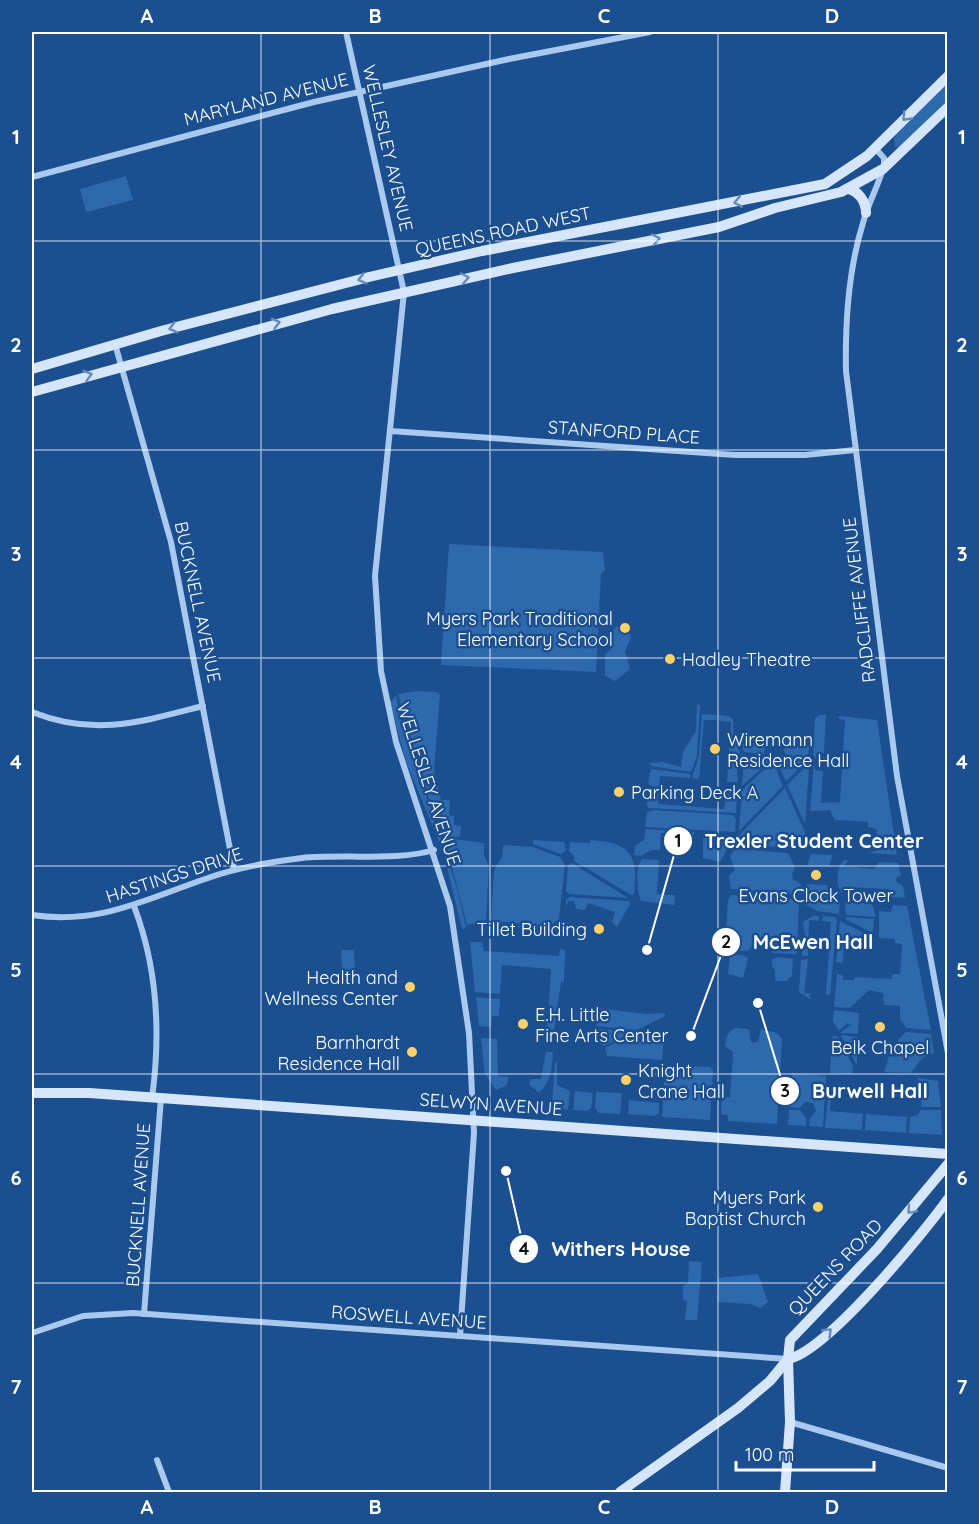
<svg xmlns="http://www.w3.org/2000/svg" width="979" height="1524" font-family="Quicksand,sans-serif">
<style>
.green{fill:#2e69ad}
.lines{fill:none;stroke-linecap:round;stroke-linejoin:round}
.street{stroke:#a9c9ee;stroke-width:6}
.secondary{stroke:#d6e6fa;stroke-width:10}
.oneway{stroke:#668bba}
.grid{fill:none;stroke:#fff;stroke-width:1.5;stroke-opacity:0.55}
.poi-dot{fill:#ffd166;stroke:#1b4f8f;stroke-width:2}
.labels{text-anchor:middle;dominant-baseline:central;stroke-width:5;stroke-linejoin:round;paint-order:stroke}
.street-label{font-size:18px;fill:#fff;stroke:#1b4f8f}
.poi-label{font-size:18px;fill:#fff;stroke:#1b4f8f;text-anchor:end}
.leader{fill:none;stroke:#fff;stroke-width:2}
.callout-dot{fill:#fff;stroke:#1b4f8f;stroke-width:2}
.mark-label{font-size:18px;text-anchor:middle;font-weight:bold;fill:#111}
.callout-label{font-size:20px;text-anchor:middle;font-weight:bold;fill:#fff;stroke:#1b4f8f;stroke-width:5;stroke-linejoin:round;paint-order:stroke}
.neatline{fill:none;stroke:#fff;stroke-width:2}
.grid-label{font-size:20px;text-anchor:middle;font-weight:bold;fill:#fff}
</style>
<rect width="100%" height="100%" fill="#1b4f8f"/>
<g class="green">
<path d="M947,82V100L904,144L898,148L895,147L894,138L897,133Z"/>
<path d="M126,176L133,200L86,212L80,189Z"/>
<path d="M449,544L603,552L605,570L601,574L596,672L441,665Z"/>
<path d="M619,625L629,630L631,638L625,651L630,669L615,681L605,676V655L613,647L608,634Z"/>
<path d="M417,691L437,692L440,695L434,769L441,800H450L449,815L454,816V825L461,826L460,836L446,841L417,768L398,694Z"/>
<path d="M396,696C413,776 451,848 466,928L462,929L443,851L406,762L390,702Z"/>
<path d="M697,704L700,706L697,756L691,772L651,766L650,763L662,762L681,767L683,752L696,731Z"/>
<path d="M702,714L717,715L716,720H704L699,779L692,778L699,756Z"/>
<path d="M719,715L729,716L733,720L734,740L740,752L737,773L738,782H727L731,722L719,721Z"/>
<path d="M819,715H826L824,753H816V759L813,755L815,718Z"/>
<path d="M839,716L877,720L897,855L868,853L876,851L877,829L868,827V822L835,820L830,810L810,811L814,763L815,770L823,771L821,803L840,802L845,720L839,719Z"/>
<path d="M810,738L808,757L788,756L784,752L785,744L809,746Z"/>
<path d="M741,742L765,743L764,754L744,752Z"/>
<path d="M746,757L771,760L742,786L744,759Z"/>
<path d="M776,759L803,761L805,762L786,782Z"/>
<path d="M773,761L783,786L739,831L742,790Z"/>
<path d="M808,764L809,767L805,824L787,785Z"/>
<path d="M651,769L690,774V778L660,776L659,787L651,786L648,784Z"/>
<path d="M785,788L805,832L803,849L739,844V835Z"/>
<path d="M651,789H659L658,804L724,809L726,794L737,795L736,813L649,808L647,805L648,792Z"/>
<path d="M655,810L733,815L736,819L735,832L645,827L647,812Z"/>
<path d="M646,829L694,832V835L661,833L660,850H651L641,856L634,855L635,846L644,840Z"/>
<path d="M703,833L734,837L720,862L703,858Z"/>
<path d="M454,839L484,843V855L489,866L486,921L467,925L446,844Z"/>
<path d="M533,840L564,842L566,851L561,854L533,844Z"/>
<path d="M591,840C630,843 639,854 634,894L631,895L574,861V856L569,851L570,842L590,843Z"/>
<path d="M503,845L533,847L560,857L565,865L559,919L550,926L491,921L494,870L502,857Z"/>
<path d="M737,849L788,853L795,867L792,873L793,879L801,884L800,892L793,894L731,889L729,876L735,870C733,861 725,856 737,849Z"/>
<path d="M811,854H814L833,855L829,866L807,865Z"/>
<path d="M642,859L659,860L657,894L675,895L674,905L641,901C637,891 635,867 642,859Z"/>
<path d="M845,860L848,861L844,866L874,869L879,862L898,863L901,876L897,877L896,881L903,886L905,898L888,897L889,889L848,887L842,893C835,885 836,866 845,860Z"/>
<path d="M572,863L628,898L569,894L566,891L568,865Z"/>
<path d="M806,884L827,885L830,897L809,895L805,892Z"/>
<path d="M731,895L799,900L797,954L773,953C766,941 755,939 748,951L725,950L728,900Z"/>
<path d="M569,897L629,901L630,904L617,927L612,922L615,912L588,903L585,910L576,909L574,901H568L566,908V900Z"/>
<path d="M804,899L840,902L839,914L817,911L806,905Z"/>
<path d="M845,902L872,904L876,917L846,915Z"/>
<path d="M893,905L907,906L931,1030L906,1028L900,1019V1006L884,1005L883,993L869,990L850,1008L834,1007L837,974L843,975V980H854L855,977L891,979L893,974H900L902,944L895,943V939L879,938V911L891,912Z"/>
<path d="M813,916H819V921L809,920L808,956H802V939L805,936L803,922Z"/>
<path d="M823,916L834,917L837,920L830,995L826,994L831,922L822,921Z"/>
<path d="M846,917L874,919L873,933L845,919Z"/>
<path d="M561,920L565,923L562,938L560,931L503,926L501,933L490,928V924L551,928Z"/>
<path d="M840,921L872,937V939L849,936L844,942L843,963L836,962Z"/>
<path d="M470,942H482L484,951L559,956L560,949L565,950L564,982H561L554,1031H547L551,969L502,965L500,994L475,992Z"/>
<path d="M341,950H354L355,974H342Z"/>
<path d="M730,955H742L748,958L743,978L728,974Z"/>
<path d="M778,957L793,959L792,975L787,981H775V970L772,966V959Z"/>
<path d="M808,959L804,993L813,994L809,995L812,1000L799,992L801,960Z"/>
<path d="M476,997L500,999L499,1016H492L491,1027L479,1026Z"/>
<path d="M597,1008L646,1014L665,1013V1016L637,1030L596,1026Z"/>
<path d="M834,1010L859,1013L858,1034L840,1033L851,1025L847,1023L839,1031L833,1021Z"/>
<path d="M736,1028L749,1029L751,1042H758L761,1029L777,1033L782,1039L777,1124L728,1121V1115L721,1114L722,1095L730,1098L733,1052L725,1046C726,1038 727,1031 736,1028Z"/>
<path d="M597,1029L633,1032L604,1046L596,1042Z"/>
<path d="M637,1032L664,1035L662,1060L607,1056L605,1048Z"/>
<path d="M906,1032L931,1034L934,1053L922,1058L911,1073L884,1072L889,1056L897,1057L898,1040Z"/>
<path d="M841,1035L857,1037V1063L856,1064Z"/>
<path d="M832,1036H837L853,1066L852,1074L830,1073Z"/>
<path d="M481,1038L497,1039L498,1076L508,1077L507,1085L496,1090L485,1074Z"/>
<path d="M546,1052H553C552,1069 551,1081 539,1093L529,1084L531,1079H541Z"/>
<path d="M555,1062H557V1085L570,1091L568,1110L557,1109L552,1105Z"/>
<path d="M674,1065L710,1067L713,1070L710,1120L662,1117L664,1082Z"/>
<path d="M792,1073L826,1076V1083L822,1087L825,1093L823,1127L809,1126L810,1118L816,1111L813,1103L805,1102L800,1108L789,1107Z"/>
<path d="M918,1078L938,1081L941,1107H921L922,1087H918Z"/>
<path d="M575,1091L593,1093L591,1108L587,1111L573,1110Z"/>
<path d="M596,1092L622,1093L620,1114L599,1113L595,1108Z"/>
<path d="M828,1097L831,1098L830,1111L863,1114L862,1130L825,1128Z"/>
<path d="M629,1100L659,1103V1113L655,1116L628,1114Z"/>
<path d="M789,1110H800L806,1118V1126L788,1125Z"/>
<path d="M920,1110H941L942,1135L909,1133L910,1117L918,1115Z"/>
<path d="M866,1114L907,1117L906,1133L865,1130Z"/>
<path d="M689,1261L702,1262L697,1320H685L687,1301L683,1300V1285L688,1284Z"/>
<path d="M758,1274L768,1302L760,1308L750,1304L717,1302L718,1278Z"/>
</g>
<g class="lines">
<g class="street">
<path d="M346,32L404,292L375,576L381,671L396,742L450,906L469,1033L474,1133L460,1336"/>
<path d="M875,148L884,158V165C879,185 868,203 863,223C848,271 845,321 846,371L897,776L948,1053"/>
<path d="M32,177L314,102L509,59L650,32"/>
<path d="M115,344L171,542L234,870"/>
<path d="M390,431L735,455H805L855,450"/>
<path d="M32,712C94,737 141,722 203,706"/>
<path d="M134,906C158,969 161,1032 152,1098"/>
<path d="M32,915C100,925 146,899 208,878C238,867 270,862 302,858C341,854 399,861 434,850"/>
<path d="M144,1314L161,1098"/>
<path d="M32,1333L83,1316L133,1313L788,1359"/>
<path d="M790,1422L948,1468"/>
<path d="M157,1460L169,1492"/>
</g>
<g class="secondary">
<path d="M848,189C859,191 866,202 866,213"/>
<path d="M32,369L161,331L369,277L482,251L825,184L867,156L948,76"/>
<path d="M32,392L332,309L513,268L719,227L775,208L841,192L883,169L948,107"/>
<path d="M32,1093H89L948,1154"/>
<path d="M788,1359C826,1352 923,1234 948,1199"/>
<path d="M620,1492L738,1408L770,1381L788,1359"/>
<path d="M785,1492L790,1422L788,1359L790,1340L877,1249L948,1164"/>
</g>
</g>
<defs><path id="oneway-chevron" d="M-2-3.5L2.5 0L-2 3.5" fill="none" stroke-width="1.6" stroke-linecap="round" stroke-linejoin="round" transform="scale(1.5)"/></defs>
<g class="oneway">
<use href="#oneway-chevron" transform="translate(906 117) rotate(134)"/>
<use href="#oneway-chevron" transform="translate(738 202) rotate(169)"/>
<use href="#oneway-chevron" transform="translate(656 239) rotate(-11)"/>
<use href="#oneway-chevron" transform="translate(465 278) rotate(-12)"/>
<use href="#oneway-chevron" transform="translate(362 279) rotate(166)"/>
<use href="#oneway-chevron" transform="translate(276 323) rotate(-14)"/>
<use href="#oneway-chevron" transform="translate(173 328) rotate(165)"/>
<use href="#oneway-chevron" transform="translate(88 375) rotate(-16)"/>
<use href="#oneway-chevron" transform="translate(911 1210) rotate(130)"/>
<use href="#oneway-chevron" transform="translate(828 1332) rotate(-44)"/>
</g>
<path class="grid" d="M261,32V1492M490,32V1492M718,32V1492M32,241H948M32,450H948M32,658H948M32,866H948M32,1074H948M32,1283H948"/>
<g class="poi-dot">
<circle cx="625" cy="628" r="6"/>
<circle cx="670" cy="659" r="6"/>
<circle cx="715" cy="749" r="6"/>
<circle cx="619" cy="792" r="6"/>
<circle cx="816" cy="875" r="6"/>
<circle cx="599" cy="929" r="6"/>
<circle cx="410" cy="987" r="6"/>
<circle cx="523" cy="1024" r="6"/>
<circle cx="880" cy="1027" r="6"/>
<circle cx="412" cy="1052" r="6"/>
<circle cx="626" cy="1080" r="6"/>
<circle cx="818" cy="1207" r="6"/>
</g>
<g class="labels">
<g class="street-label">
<text transform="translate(266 99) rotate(-14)">MARYLAND AVENUE</text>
<text transform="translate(388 148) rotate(77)">WELLESLEY AVENUE</text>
<text transform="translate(503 231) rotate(-12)">QUEENS ROAD WEST</text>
<text transform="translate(624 432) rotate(4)">STANFORD PLACE</text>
<text transform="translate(859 600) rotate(-97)">RADCLIFFE AVENUE</text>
<text transform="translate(198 602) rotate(78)">BUCKNELL AVENUE</text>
<text transform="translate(429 784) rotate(72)">WELLESLEY AVENUE</text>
<text transform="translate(174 875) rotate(-18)">HASTINGS DRIVE</text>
<text transform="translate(491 1104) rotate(4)">SELWYN AVENUE</text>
<text transform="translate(138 1205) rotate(-86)">BUCKNELL AVENUE</text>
<text transform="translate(835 1267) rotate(-46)">QUEENS ROAD</text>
<text transform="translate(409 1317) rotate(4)">ROSWELL AVENUE</text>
</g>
<g class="poi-label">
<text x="613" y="618">Myers Park Traditional<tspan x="613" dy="21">Elementary School</tspan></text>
<text x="682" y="659" text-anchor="start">Hadley Theatre</text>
<text x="727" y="739" text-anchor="start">Wiremann<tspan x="727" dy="21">Residence Hall</tspan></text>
<text x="631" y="792" text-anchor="start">Parking Deck A</text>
<text x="816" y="895" text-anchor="middle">Evans Clock Tower</text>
<text x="587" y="929">Tillet Building</text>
<text x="398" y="977">Health and<tspan x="398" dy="21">Wellness Center</tspan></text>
<text x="535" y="1014" text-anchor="start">E.H. Little<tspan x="535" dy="21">Fine Arts Center</tspan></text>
<text x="400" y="1042">Barnhardt<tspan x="400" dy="21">Residence Hall</tspan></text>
<text x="880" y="1047" text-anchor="middle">Belk Chapel</text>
<text x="638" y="1070" text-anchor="start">Knight<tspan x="638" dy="21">Crane Hall</tspan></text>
<text x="806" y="1197">Myers Park<tspan x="806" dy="21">Baptist Church</tspan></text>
</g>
</g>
<path class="leader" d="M647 950L678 841M691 1036L726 942M758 1003L785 1091M506 1171L524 1249"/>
<g class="callout-dot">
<circle cx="647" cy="950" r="6"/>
<circle cx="691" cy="1036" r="6"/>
<circle cx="758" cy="1003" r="6"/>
<circle cx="506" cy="1171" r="6"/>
<circle cx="678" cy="841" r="15"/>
<circle cx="726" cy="942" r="15"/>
<circle cx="785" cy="1091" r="15"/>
<circle cx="524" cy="1249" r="15"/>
</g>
<g class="mark-label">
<text x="678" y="847">1</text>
<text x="726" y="948">2</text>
<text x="785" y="1097">3</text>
<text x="524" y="1255">4</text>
</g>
<g class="callout-label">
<text x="814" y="848">Trexler Student Center</text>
<text x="813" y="949">McEwen Hall</text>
<text x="870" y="1098">Burwell Hall</text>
<text x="621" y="1256">Withers House</text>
</g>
<rect width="979" height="1524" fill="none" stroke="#1b4f8f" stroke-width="66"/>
<path d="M736 1461v9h138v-9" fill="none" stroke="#ffffff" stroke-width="3"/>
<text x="745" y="1461" font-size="18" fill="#ffffff" stroke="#1b4f8f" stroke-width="4.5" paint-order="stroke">100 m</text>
<rect x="33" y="33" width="913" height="1458" class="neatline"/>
<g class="grid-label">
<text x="147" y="23">A</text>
<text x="375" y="23">B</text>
<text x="604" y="23">C</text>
<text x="832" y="23">D</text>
<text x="16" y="144">1</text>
<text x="962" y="144">1</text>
<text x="16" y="352">2</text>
<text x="962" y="352">2</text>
<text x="16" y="561">3</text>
<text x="962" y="561">3</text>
<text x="16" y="769">4</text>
<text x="962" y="769">4</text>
<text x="16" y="977">5</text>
<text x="962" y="977">5</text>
<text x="16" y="1185">6</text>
<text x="962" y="1185">6</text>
<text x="16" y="1394">7</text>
<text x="962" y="1394">7</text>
<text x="147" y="1514">A</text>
<text x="375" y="1514">B</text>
<text x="604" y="1514">C</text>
<text x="832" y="1514">D</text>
</g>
</svg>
